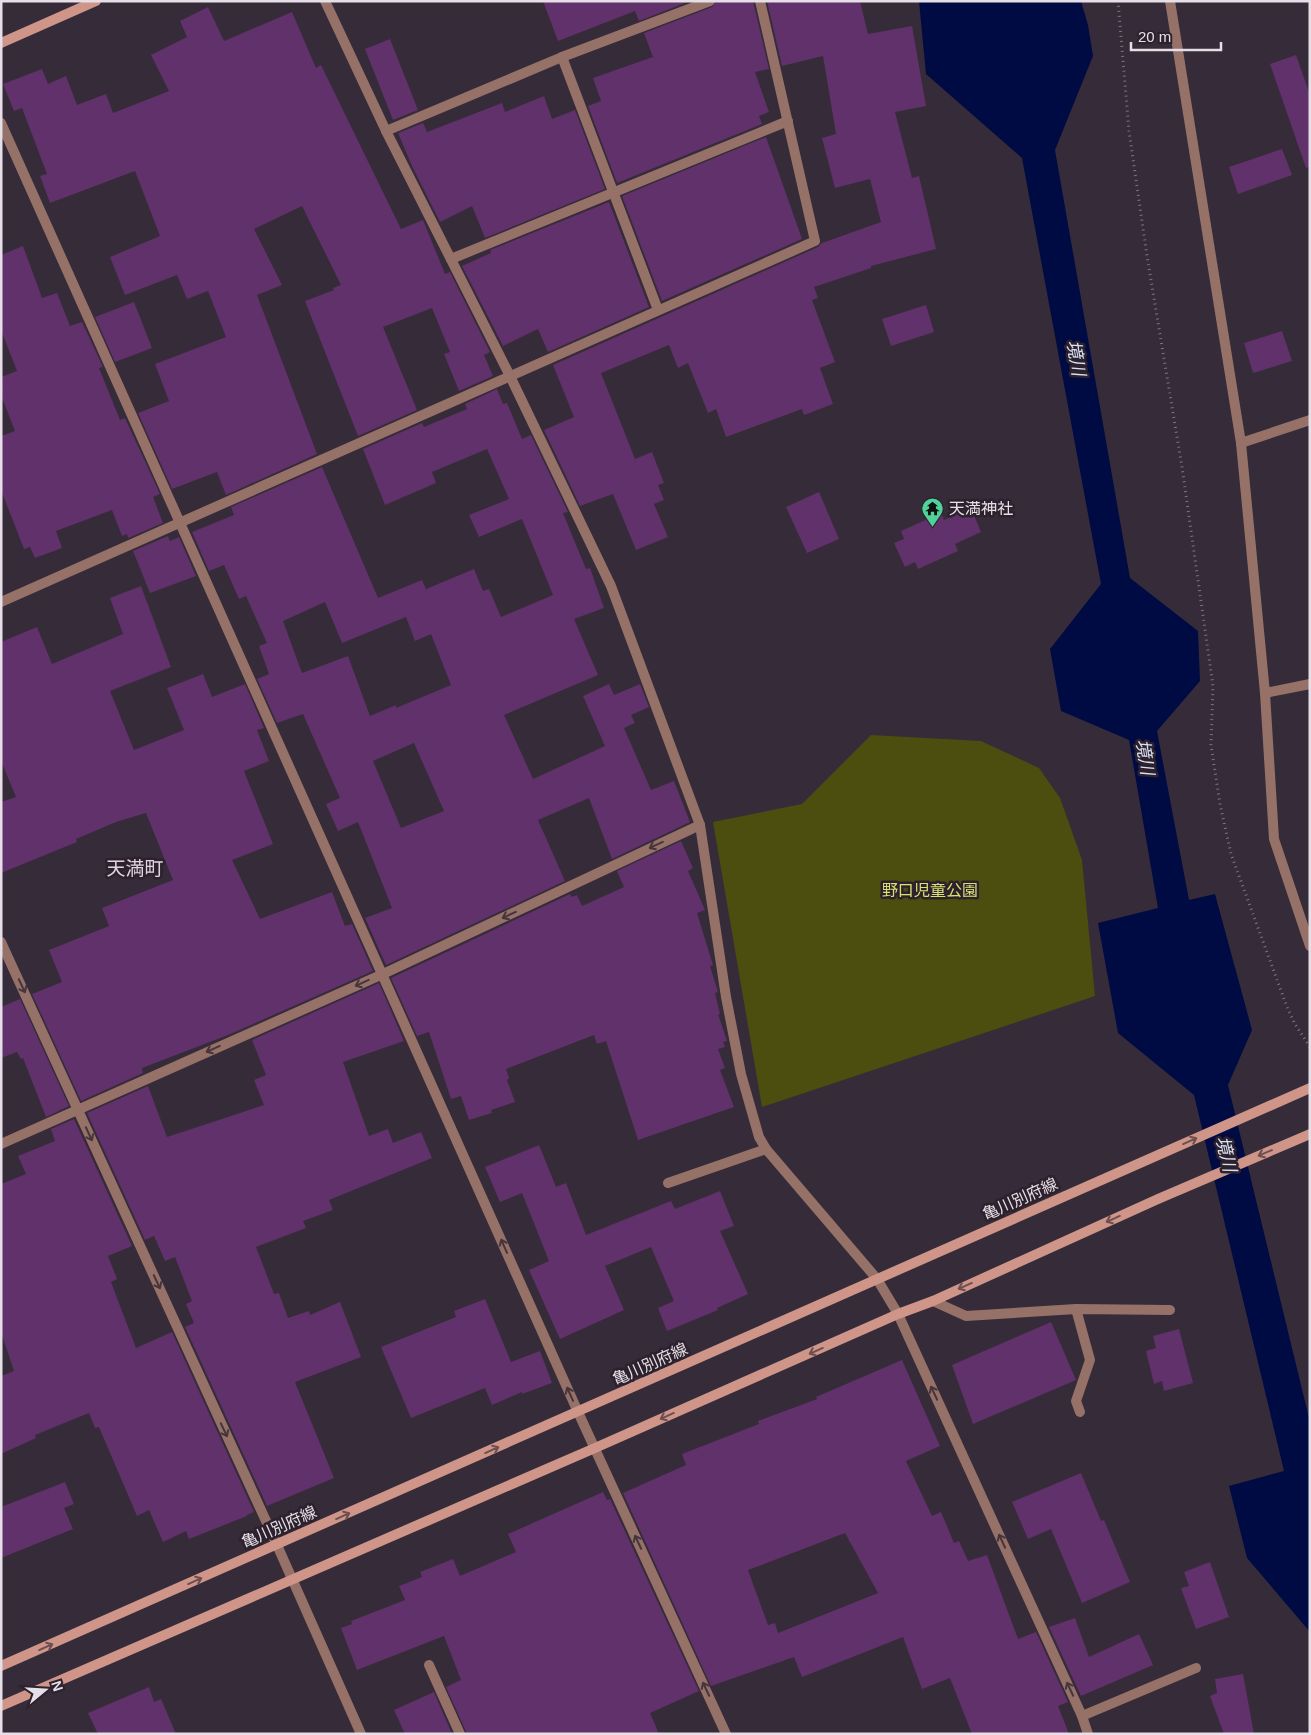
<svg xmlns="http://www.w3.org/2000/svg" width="1311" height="1735" font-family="Arial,'Noto Sans JP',sans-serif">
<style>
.green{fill:#4b4e0f}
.water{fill:#010b43}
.building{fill:#60316a;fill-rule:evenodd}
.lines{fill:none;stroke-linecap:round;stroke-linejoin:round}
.path{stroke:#7e7580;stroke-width:3;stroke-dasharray:1 4;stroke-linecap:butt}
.lane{stroke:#957168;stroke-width:10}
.street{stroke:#957168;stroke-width:10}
.secondary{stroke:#ce9588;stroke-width:10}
.oneway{stroke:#46353c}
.oneway2{stroke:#6d4f51}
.labels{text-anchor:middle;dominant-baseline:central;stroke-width:5;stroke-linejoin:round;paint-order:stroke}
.poi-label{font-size:16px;fill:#e6dfe7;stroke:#2c212d;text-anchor:start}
.park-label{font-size:16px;fill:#d9e071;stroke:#2c212d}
.street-label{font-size:16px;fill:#e6dfe7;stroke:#2c212d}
.water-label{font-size:18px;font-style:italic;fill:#d8e1f4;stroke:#2c212d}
.quarter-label{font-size:19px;fill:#e1d3e3;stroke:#2c212d}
</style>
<rect width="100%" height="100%" fill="#362b38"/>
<path class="green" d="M871,735L981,741L1039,768L1060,798L1082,860L1095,996L762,1107L713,822L802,804Z"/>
<path class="water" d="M919,1H1081L1088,25L1093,56L1055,150L1130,578L1198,631L1200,681L1157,731L1189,900L1215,894L1252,1030L1228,1085L1310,1422V1632L1247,1558L1229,1486L1284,1471L1194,1095L1118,1033L1098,923L1158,908L1129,740L1061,711L1050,649L1101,584L1022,158L926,74Z"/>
<g class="building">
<path d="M543,1H690L639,21L635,11L558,41Z"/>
<path d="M717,1H753L769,69L755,72L769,112L759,116L762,124L617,183L588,106L601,101L593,78L653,57L644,33L712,7Z"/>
<path d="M767,1H860L868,34L912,26L926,106L895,112L912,178L919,176L936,249L871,266V268L814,287L818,298L812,300L835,362L820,368L833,404L804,415L802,409L726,437L716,409L708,413L688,363L678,368L669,345L601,373L635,459L652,452L664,483L658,485L664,500L654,504L668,537L636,550L613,494L580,506L544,430L574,417L553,365L818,247L822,243L881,222L870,179L835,188L822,138L836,134L823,56L782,66Z"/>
<path d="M208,7L224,41L292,12L316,68L321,65L401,229L423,220L445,274L450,272L490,352L484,355L493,376L459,391L444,354L450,352L432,308L383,327L417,410L358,436L305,301L334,290L333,288L341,285L302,206L254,229L282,285L257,295L317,454L226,495L217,472L172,489L138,413L169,401L155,364L226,337L208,291L187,299L177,275L125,295L110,257L160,236L135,171L50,203L40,176L47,174L22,108L14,111L3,84L42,69L48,84L66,76L77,105L106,94L113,113L169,91L151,55L187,37L180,21Z"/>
<path d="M390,39L418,110L393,120L365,49Z"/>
<path d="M1296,55L1310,95V167L1306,168L1270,64Z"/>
<path d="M544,96L552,119L575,110L605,189L485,238L472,206L440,222L412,166L398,133L423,123L427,132L502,103L505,112Z"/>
<path d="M766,137L802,239L662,301L622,196Z"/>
<path d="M1282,149L1292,175L1238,194L1229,167Z"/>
<path d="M609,202L649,307L548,352L538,329L503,346L462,266L491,253L490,250Z"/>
<path d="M23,246L42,298L57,293L70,326L82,322L103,367L99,368L120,420L125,418L160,494L153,497L163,523L128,538L127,534L122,536L112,510L56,531L62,548L35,558L30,547L24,549L1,490V436L15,431L1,395V377L17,371L1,330V255Z"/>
<path d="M134,302L152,348L115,362L95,317Z"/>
<path d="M926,305L934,332L891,346L882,319Z"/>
<path d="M1282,331L1292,361L1253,373L1244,343Z"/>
<path d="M497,389L503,404L507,403L522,439L531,435L568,512L563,513L586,569L590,568L604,608L574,619L598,675L504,715L533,779L605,746L583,696L609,684L614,695L640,684L649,707L631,715L635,723L624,728L651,790L674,781L690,822L612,859L589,798L538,820L565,881L386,965L365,918L392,908L358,822L338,831L326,804L340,798L303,714L277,723L257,679L269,674L259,646L267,643L246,596L239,599L224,565L209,571L192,532L234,515L231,507L322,467L378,598L422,580L426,589L474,569L483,591L489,589L501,617L553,595L522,519L479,537L469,515L509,499L487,449L432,472L436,483L385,505L363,449L422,423L424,427L467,409L465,404ZM325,602L342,643L406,617L415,641L431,634L451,685L396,708V705L370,716L348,656L302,673L283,621ZM414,743L444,811L401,828L373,761Z"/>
<path d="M819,492L839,539L807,553L786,507Z"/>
<path d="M971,508L981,532L955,544L958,551L918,569L915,562L905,567L894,543L904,539L901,531L941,513L944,520Z"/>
<path d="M168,536L170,541L179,537L196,576L150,593L133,551Z"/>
<path d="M141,586L171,667L110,691L134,750L184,730L167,688L203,674L212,697L245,684L264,728L257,730L269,761L244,771L273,844L232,860L260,919L332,892L345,926L352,924L373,971L228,1035L142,1068L143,1073L81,1101L32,994L62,982L49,950L109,926L102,908L173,880L146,813L116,822L76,839L77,842L1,873V802L16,797L1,761V642L37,627L52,664L123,634L110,598Z"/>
<path d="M681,841L693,868L688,871L705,910L697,913L713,965L710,966L718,992L715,993L720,1014H718L727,1041L723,1042L725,1047L718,1049L725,1068L720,1070L734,1107L638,1140L606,1041L597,1044L594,1035L506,1069L509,1078L507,1080L515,1102L491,1110L492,1113L469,1120L461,1096L451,1099L429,1032L417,1036L391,978L570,894L572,897L577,895L582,906L624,887L617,871Z"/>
<path d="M379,983L404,1041L343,1062L369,1136L388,1129L393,1143L421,1132L432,1158L329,1200L333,1210L303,1221L306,1228L256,1247L274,1294L279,1293L288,1318L309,1311L310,1315L340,1302L361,1357L295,1382L334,1478L267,1506L185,1327L194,1323L186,1304L192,1301L175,1257L165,1261L154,1236L145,1240L87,1113L148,1086L167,1137L264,1105L254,1080L266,1075L252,1040Z"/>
<path d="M20,999L69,1106L46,1117L23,1058L21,1059L17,1052L1,1058V1007Z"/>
<path d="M74,1119L132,1246L108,1256L117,1279L111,1282L136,1348L172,1332L254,1512L247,1515V1516L189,1539L186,1531L163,1542L149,1510L137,1516L99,1427L95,1428L89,1413L35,1435L36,1438L1,1454V1376L14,1371L1,1332V1184L26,1174L18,1156L55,1141L51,1129Z"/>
<path d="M539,1145L556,1187L566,1183L586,1235L671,1201L675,1209L720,1191L734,1226L720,1231L748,1294L717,1308L718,1310L667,1331L658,1308L674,1301L651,1247L605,1266L624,1310L560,1339L529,1270L549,1261L522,1193L500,1202L485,1167Z"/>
<path d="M485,1299L511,1362L540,1351L552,1383L522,1394V1392L492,1405L485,1388L411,1418L381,1347L456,1317L454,1311Z"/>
<path d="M1051,1322L1076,1380L973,1424L952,1365Z"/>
<path d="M1179,1329L1193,1383L1164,1391L1162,1381L1154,1384L1146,1351L1156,1348L1153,1336Z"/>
<path d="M902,1360L940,1446L906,1461L932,1516L941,1512L954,1543L959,1541L968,1561L987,1555L1018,1639L1036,1632L1068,1702L1058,1706L1069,1734H972L950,1678L922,1689L903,1637L802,1677L794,1657L711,1686L623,1493L686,1465L682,1454L759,1424L758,1421L817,1399L816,1397ZM845,1533L878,1593L778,1633L775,1623L768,1625L748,1570Z"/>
<path d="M1081,1473L1101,1521L1104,1520L1130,1582L1082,1603L1051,1529L1028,1539L1012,1502Z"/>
<path d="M65,1482L74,1504L64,1508L73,1529L1,1558V1507Z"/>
<path d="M603,1492L607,1500L610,1499L699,1691L650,1713L659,1734H467L446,1687L461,1680L444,1636L357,1670L341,1628L352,1624L351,1621L405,1600L399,1586L422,1577L420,1572L453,1559L460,1576L516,1552L508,1534Z"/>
<path d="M1210,1562L1229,1617L1196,1629L1181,1588L1189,1586L1184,1572Z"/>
<path d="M1075,1618L1089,1657L1139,1634L1153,1665L1081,1696L1049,1627Z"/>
<path d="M1243,1674L1254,1734H1224L1210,1696L1217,1693L1215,1679Z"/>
<path d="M149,1687L154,1702L161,1699L176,1734H98L88,1713Z"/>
<path d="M434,1692L452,1734H405L394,1710Z"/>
</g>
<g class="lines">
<path class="path" d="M1118,1L1129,131L1147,256L1182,467L1213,686L1211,745L1220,804L1231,854L1287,1007L1295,1024L1310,1047"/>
<g class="lane">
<path d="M668,1183L766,1149"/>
<path d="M933,1301L966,1316L1076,1309L1170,1310"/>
<path d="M1076,1309L1090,1360L1076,1401L1080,1412"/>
<path d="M429,1665L460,1734"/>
<path d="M1082,1716L1196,1668"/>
</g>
<g class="street">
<path d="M325,1L386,131L510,376L611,586L700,825L726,997L741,1074L759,1137L766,1149L877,1279L898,1314L1082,1716L1088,1734"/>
<path d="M1170,1L1241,443L1265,693L1274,839L1310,946"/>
<path d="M562,57L658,310"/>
<path d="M1,123L578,1412L726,1734"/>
<path d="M386,131L562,57L710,1"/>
<path d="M451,259L788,121"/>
<path d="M1241,443L1310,420"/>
<path d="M1,602L815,241L760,1"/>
<path d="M1265,693L1310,684"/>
<path d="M1,942L277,1545L361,1734"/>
<path d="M1,1144L383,974L700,825"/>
</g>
<g class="secondary">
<path d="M1,43L96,1"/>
<path d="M1,1666L1310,1088"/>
<path d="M1,1706L595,1448L898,1314L933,1301L1158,1199L1310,1134"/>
</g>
</g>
<defs><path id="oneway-shaft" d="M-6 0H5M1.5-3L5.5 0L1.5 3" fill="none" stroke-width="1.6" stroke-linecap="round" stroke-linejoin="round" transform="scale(1.25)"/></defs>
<g class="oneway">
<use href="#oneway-shaft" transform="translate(656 845) rotate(155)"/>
<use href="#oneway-shaft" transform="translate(509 915) rotate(155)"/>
<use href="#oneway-shaft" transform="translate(362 983) rotate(156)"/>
<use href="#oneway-shaft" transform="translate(22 986) rotate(65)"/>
<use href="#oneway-shaft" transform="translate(213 1049) rotate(156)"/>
<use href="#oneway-shaft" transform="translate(89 1134) rotate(65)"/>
<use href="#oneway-shaft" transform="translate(504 1246) rotate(-114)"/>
<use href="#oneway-shaft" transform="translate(157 1282) rotate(65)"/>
<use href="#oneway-shaft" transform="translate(934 1393) rotate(-115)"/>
<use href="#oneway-shaft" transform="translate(570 1394) rotate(-114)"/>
<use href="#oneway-shaft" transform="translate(224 1430) rotate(65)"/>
<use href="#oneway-shaft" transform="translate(1002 1541) rotate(-115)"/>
<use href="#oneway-shaft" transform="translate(638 1542) rotate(-115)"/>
<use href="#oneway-shaft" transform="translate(706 1689) rotate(-115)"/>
<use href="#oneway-shaft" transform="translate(1070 1689) rotate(-115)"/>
</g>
<g class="oneway2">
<use href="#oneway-shaft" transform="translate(1190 1141) rotate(-24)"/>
<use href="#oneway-shaft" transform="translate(1265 1153) rotate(157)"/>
<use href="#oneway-shaft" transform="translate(1113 1219) rotate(156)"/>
<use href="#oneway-shaft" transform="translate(965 1286) rotate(156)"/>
<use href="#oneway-shaft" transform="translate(816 1351) rotate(156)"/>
<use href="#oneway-shaft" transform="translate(667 1416) rotate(156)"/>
<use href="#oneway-shaft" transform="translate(492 1450) rotate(-24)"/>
<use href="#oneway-shaft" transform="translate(343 1516) rotate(-24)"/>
<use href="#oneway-shaft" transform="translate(195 1581) rotate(-24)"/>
<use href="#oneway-shaft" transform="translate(46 1647) rotate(-24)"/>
</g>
<defs>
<symbol id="temple-pin" viewBox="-11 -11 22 30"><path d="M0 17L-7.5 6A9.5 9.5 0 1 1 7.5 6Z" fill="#4ed399" stroke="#2c212d"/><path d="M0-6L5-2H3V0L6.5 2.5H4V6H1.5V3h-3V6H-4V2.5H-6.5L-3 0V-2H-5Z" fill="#111"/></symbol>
</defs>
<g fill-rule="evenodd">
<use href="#temple-pin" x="920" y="496" width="25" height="34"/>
</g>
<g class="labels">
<g class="poi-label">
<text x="949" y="508">天満神社</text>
</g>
<g class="park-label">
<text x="930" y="890">野口児童公園</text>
</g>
<g class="street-label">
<text transform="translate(1020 1199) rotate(-24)">亀川別府線</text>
<text transform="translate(650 1364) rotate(-24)">亀川別府線</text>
<text transform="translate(279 1527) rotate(-24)">亀川別府線</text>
</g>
<g class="water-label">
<text transform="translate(1076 358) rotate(80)">境川</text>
<text transform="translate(1145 757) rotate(81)">境川</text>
<text transform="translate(1226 1154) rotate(77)">境川</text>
</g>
<g class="quarter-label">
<text x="135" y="868">天満町</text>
</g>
</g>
<rect width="1311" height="1735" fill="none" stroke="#e6dfe7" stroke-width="5"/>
<g transform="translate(45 1690) rotate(72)" stroke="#2c212d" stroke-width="4" paint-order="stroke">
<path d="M0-4L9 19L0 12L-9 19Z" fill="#e6dfe7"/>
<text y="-8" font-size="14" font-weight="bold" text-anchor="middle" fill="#e6dfe7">N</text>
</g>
<path d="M1131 42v8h90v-8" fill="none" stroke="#e6dfe7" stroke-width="2.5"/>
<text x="1138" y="42" font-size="15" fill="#e6dfe7" stroke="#2c212d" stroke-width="4" paint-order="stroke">20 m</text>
</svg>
